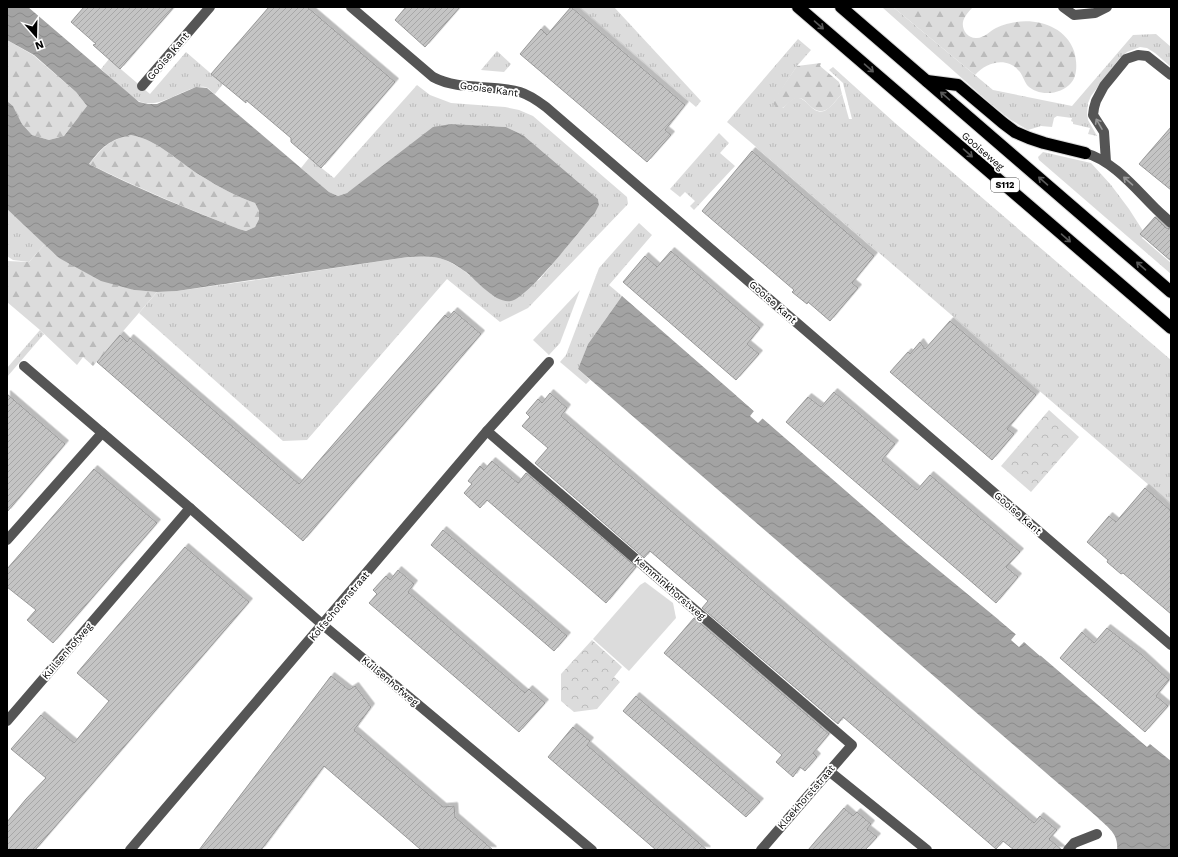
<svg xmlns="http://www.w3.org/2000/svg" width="1178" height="857" font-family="'Work Sans',sans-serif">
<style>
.grass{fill:url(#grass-tufts)}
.forest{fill:url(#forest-firs)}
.park{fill:url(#park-crowns)}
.garden{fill:#dcdcdc}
.water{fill:url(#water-waves);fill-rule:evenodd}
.pier{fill:#fff}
.building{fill:url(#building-hatch);stroke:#999;filter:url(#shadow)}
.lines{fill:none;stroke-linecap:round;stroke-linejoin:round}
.highway-casing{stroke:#dbdbdb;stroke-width:14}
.minor{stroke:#555;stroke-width:10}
.highway{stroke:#000;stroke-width:12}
.oneway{stroke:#595959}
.oneway2{stroke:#999}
.labels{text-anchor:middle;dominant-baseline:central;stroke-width:3.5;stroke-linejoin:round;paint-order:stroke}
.shield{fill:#fff;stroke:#4c4c4c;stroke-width:1}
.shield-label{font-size:9px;font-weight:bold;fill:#000}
.street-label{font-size:10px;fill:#000;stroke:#fff}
</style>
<defs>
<pattern id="grass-tufts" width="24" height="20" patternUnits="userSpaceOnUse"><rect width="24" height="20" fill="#dcdcdc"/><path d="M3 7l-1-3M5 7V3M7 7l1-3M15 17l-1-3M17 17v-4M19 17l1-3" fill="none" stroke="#bbb"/></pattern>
<pattern id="forest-firs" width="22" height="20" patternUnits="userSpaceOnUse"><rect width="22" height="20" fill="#dcdcdc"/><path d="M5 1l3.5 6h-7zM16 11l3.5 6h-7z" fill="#bbb"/></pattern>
<pattern id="park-crowns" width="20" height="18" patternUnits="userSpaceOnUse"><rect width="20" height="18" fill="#dcdcdc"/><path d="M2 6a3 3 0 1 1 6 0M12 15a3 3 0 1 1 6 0" fill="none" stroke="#bbb"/></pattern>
<pattern id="water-waves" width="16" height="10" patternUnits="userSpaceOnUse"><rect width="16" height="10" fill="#a3a3a3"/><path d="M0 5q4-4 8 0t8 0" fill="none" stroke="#8b8b8b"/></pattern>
<pattern id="building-hatch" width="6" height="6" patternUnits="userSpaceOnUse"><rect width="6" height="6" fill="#c4c4c4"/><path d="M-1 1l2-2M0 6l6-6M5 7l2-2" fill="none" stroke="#a7a7a7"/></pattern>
<filter id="shadow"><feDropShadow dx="3.5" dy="-3.5" stdDeviation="0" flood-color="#0004"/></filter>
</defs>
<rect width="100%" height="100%" fill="#fff"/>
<g class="grass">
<path d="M579,7H614L701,101L696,107Z"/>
<path d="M884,7H893L993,90L1072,106L1133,35L1156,34L1171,47V67L1155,53L1147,48L1140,47L1127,52L1119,59L1091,96L1088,103L1087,113L1088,120L1097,136L1088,134L1090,128L1073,124V122L1071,121L1072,118L1057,116L1054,118L1052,127L1041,126L1028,130L1011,120L992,105L883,8Z"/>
<path d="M798,39L811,50L797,66L774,101L783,108C787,105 791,99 795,98C807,95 813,118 826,110C832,106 837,99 842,94L849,119H852L843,83L829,70L833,67L895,123L1171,360V504L727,122Z"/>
<path d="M497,51L511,64L504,72L481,70Z"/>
<path d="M186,52L223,84L215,94C213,93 210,90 208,88C192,80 163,110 141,102C133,100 108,75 101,69L109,59L150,94Z"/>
<path d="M417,85L430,95L451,103L505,107L519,110L533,116L627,197L628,204L528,308L500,322L447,279L307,440L283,441L139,313L157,292L177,291L256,280L408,257C420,257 434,255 445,260C463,267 478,283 492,295L539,280L595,213L599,205L598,199L523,135L506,127L451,124L347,193L338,196L329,192L301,168L309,158L334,178Z"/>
<path d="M719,133L729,143L720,153L735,166L694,210L690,206L695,201L685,192L680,197L670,189Z"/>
<path d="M1043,152L1091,163L1111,185L1129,209L1145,234L1142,238L1171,263V274L1039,160L1038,157Z"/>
<path d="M7,209L45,244L29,262L13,260L7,256Z"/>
<path d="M639,223L652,235L609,285L622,296L588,344L578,369L590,380L586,384L560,362L566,355L599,268Z"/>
<path d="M580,290L560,343L549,355L533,340Z"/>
<path d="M40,330L44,334L7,377V368Z"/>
</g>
<g class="forest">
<path d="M893,7H973C970,10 967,13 965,17C959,26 966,39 977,38C984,38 990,31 996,28C1022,15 1063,20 1074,51C1077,61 1078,75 1071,83C1061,95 1038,97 1027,85C1024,81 1023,76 1020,72C1007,56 987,62 975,75Z"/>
<path d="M7,40L33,55L76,92L87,106L64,136L49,140L32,135L22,124L13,106L7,101Z"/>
<path d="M821,63L820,66L839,82L842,94C830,106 824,120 808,104C805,101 803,98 798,98C790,97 783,115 775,106C773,103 774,101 775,98L797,66Z"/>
<path d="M131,135C159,140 179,163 203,177C219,187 237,197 255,203L259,211V219L255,227L246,231L239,229C188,209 138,188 89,164C105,146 107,141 131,135Z"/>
<path d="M45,244L59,258L134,290L157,292L93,366L83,357L77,365L40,330L7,302V261L29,262Z"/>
</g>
<g class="park">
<path d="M1049,410L1079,437L1031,492L1001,466Z"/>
<path d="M592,640L622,667L614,677L620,682L597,709L574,712L561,701V674Z"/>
</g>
<path class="garden" d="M645,582L673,603L676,618L629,671L593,639L640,585Z"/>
<g class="water">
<path d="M7,7H28L139,102L148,104H157L196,87L207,88L329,192L338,196L347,193L433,127L451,124L506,127L523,135L598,199L599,205L595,213C581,229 528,298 511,301C496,304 477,281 466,272C460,268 452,262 445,260C433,255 420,257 408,257L177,291L157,292L134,290L101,281L59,258L7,209V101L13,106L22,124L32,135L49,140L64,136L87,106L76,92L34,55L7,40ZM131,135C159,140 179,163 203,177C219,187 237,197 255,203L259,211V219L255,227L246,231L239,229C188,209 138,189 89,164C103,146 109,140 131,135Z"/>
<path d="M622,296L908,545L999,620L1147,747L1150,744L1171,761V850H1117C1119,833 1107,827 1096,816L578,369L588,344Z"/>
</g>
<g class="pier">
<path d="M738,394L771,423L770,424L763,418L758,423L750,416L754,411L737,396Z"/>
<path d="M1000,618L1042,654L1040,656L1024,642L1019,647L1011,640L1016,634L999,620Z"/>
</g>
<g class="building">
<path d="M84,7H174L120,69L93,45L96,44L71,22Z"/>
<path d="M269,7H307L395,82L321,168L291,142V138L246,100V103L211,74Z"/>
<path d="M406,7H460L425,47L395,20Z"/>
<path d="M571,7L685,105L665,130L671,135L647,162L520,54L541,29L547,35Z"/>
<path d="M1171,127V190L1139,164Z"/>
<path d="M752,151L874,256L852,283L858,288L830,321L808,302L807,304L792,292L794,290L702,211Z"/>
<path d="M1155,217L1166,228L1171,229V261L1140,234Z"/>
<path d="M671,251L760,328L747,344L759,354L736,380L623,282L645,256L657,267Z"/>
<path d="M454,311L481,334L303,541L97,362L120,335L127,342L130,338L299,484L445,315L448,318Z"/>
<path d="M950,321L1036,395L1007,429L1014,434L992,460L890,372L908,352L910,354L920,342L925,349Z"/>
<path d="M834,392L895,444L882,460L917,490L930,475L1020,552L1006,567L1018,577L996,603L786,422L808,397L821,407Z"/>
<path d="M550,393L567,408L561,416L619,466L1034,823L1040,816L1057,830L1049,839L1062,850H1014L1003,841L996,849L843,717L838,724L702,608L708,601L650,551L644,558L535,463L548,448L522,426L530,417L526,413L538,399L542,403Z"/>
<path d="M7,394L65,444L7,512Z"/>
<path d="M492,461L518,483L526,473L636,567L606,603L487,500L480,508L464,493L472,484L468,481L480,466L484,470Z"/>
<path d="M94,469L157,523L53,643L27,620L36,610L7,587V569Z"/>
<path d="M1145,488L1171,511V614L1123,573L1121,574L1107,562L1108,560L1087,542L1109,516L1116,522Z"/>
<path d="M443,530L567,636L554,651L431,545Z"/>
<path d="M185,547L249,602L35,850H7V822L26,799L46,778L11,749L41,715L74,743L109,701L77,673Z"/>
<path d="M398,570L414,584L408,592L525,693L529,689L545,703L519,732L369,603L377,594L373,590L386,576L390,580Z"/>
<path d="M694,618L829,734L813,753L817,757L805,771L800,767L793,777L776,762L782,755L664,653Z"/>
<path d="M1107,628L1142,655L1169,680L1156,696L1168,706L1145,732L1060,658L1082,632L1094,643Z"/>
<path d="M331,676L349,690L355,686L371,707L354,730L443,807L454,806L455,817L493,850H423L420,849L324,766L261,850H199Z"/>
<path d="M636,696L760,802L746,817L623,711Z"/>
<path d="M573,727L590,741L587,745L707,850H656L548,757Z"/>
<path d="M844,808L853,816L857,812L871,824L867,829L877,837L865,850H808Z"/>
</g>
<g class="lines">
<defs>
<g id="highway">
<path d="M798,7L1171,328"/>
<path d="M841,7L1171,292"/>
<path d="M927,81L958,85L1003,123L1015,132L1029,138L1044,143L1085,153"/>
</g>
</defs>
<use href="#highway" class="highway-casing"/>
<g class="minor">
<path d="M351,7L433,77C459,91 491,84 520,92C530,95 538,101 546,107L1171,645"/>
<path d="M1063,7L1074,15L1095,13L1107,7"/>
<path d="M142,86L210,7"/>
<path d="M1085,153C1112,160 1135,188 1155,208C1160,213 1166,218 1171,223"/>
<path d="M1106,162L1104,132L1093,115L1094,108L1096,101L1104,86L1126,59L1138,55L1147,56L1171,75"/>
<path d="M24,366L190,508L323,625L592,850"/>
<path d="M487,431L852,745L761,850"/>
<path d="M7,540L102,433"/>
<path d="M7,721L190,508"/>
<path d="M829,771L927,850"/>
<path d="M130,850L487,431L549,362"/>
<path d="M1068,850L1074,843L1097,834"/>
</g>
<use href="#highway" class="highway"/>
</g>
<defs><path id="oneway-shaft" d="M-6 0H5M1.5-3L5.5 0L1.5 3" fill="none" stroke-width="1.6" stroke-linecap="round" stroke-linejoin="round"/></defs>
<g class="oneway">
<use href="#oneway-shaft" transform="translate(819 25) rotate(41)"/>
<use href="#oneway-shaft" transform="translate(869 68) rotate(41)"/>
<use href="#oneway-shaft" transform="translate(945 96) rotate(-139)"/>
<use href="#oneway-shaft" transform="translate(968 153) rotate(41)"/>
<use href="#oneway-shaft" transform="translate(1043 181) rotate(-139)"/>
<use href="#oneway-shaft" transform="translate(1066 238) rotate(41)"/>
<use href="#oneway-shaft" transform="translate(1141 266) rotate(-139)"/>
</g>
<g class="oneway2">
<use href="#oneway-shaft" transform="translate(1099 124) rotate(-120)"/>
<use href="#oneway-shaft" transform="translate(1128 181) rotate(-139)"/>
</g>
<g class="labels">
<rect class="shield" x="991" y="178" width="28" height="14" rx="3"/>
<g class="shield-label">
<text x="1005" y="185">S112</text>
</g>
<g class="street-label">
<text transform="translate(168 56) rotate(-50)">Gooise Kant</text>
<text transform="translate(489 89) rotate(8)">Gooise Kant</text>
<text transform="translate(983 151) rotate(41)">Gooiseweg</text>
<text transform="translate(773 302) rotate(41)">Gooise Kant</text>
<text transform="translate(1018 513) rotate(41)">Gooise Kant</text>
<text transform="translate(670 588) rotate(41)">Kemminkhorstweg</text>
<text transform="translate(339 606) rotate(-50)">Kolfschotenstraat</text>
<text transform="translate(67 651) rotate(-49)">Kuilsenhofweg</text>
<text transform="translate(390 681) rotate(40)">Kuilsenhofweg</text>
<text transform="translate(806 797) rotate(-49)">Kloekhorststraat</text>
</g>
</g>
<rect width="1178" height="857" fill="none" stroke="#000000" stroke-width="16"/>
<g transform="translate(36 36) rotate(160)" stroke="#ffffff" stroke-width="3" paint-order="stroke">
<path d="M0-3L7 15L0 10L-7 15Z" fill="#000000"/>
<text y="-6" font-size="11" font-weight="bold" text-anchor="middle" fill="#000000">N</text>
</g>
</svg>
